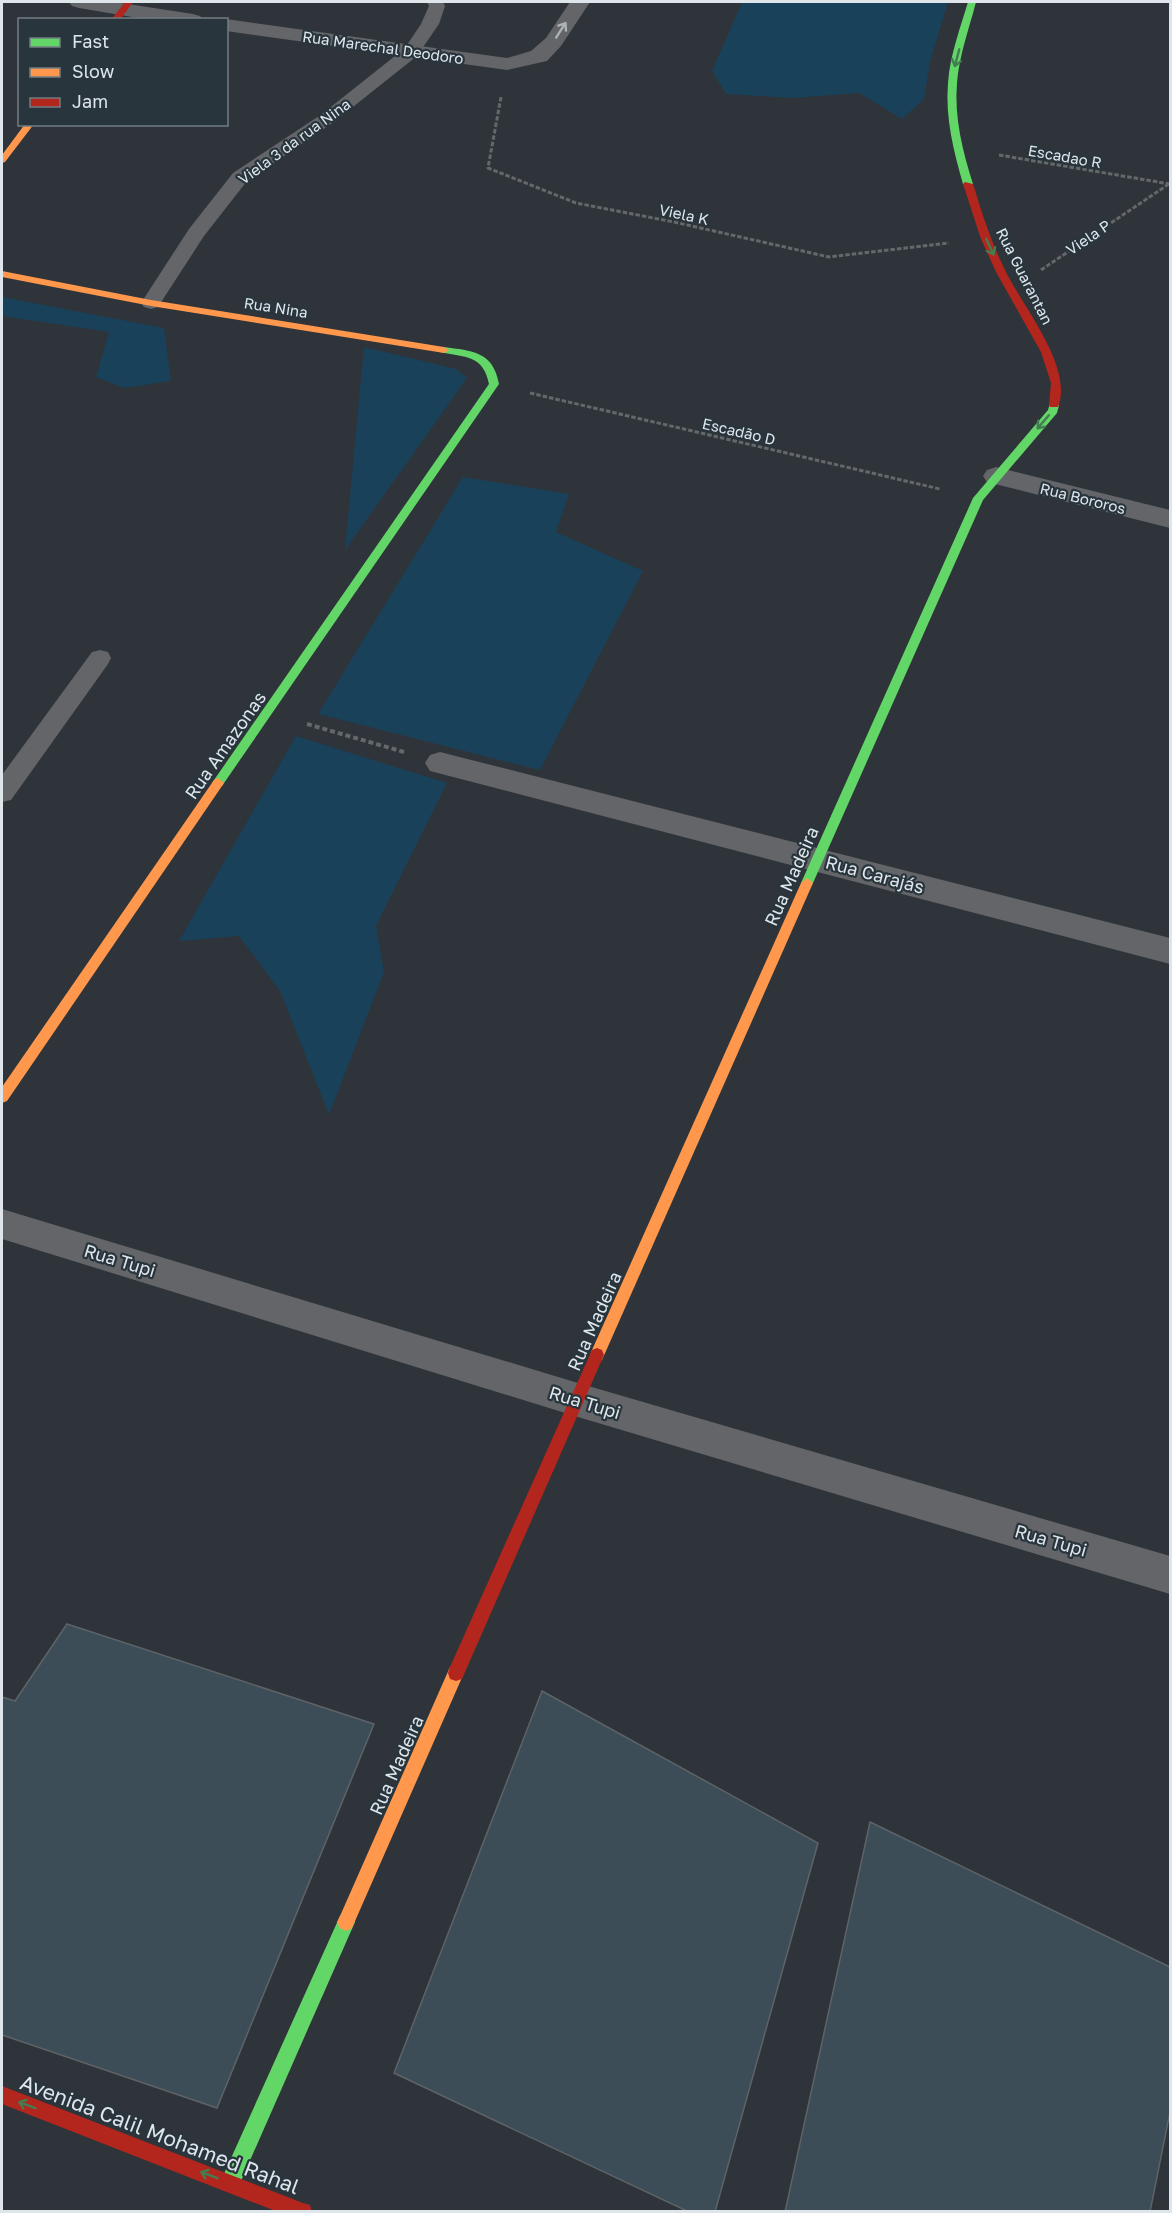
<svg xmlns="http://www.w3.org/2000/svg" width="1172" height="2213" font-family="'Golos Text',sans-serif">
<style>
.green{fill:#1a415a}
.building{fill:#3c4d58;stroke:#5d6367;stroke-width:1.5}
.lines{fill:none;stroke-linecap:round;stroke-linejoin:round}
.path-far1{stroke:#64686a;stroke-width:3;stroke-dasharray:4.5 2;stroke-linecap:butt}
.path{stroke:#64686a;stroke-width:4;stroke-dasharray:5 3;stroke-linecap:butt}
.lane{fill:#636568;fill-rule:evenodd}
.street{fill:#636568;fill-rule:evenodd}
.fast{fill:#63d668;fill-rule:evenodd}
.slow{fill:#ff974d;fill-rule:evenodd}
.jam{fill:#b3261e;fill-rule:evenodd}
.oneway{stroke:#adb2b7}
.oneway2{stroke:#437d50}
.labels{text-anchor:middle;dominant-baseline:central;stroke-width:4.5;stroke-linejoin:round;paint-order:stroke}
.far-street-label{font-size:15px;fill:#dee6eb;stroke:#29353d}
.street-label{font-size:18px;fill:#dee6eb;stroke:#29353d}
.near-street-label{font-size:21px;fill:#dee6eb;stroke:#29353d}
</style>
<rect width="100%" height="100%" fill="#2e3439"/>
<g class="green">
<path d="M742,2H948L930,62L924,99L902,119L859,93L793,98L726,94L712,71Z"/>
<path d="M2,297L164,328L171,381L124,388L96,377L109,332L2,316Z"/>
<path d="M364,347L456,369L467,378L345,550Z"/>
<path d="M463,477L569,494L556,532L643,571L540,770L318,714Z"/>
<path d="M296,736L447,783L376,926L384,972L329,1115L280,991L239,936L179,941Z"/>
</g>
<g class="building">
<path d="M67,1624L374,1724L217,2108L2,2035V1697L15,1701Z"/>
<path d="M542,1691L818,1843L715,2212H689L394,2073Z"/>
<path d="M870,1822L1170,1967V2112L1150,2212H785Z"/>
</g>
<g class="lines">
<g class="path-far1">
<path d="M501,97L488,168L576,203L674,222L829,257L949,243"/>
<path d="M999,155L1170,184"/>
<path d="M1041,270L1169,184"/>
<path d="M530,393L940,489"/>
</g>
<path class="path" d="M307,724L404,752"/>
<g class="lane">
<path d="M427,2H443L445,6L439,24L417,56L334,122L247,181L204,236L158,307L151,309L144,307L141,303L189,229L233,173L322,114L405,48L421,24L429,6Z"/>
<path d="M100,650L108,652L111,658L108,664L11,800L2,802V775L92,652Z"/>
</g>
<g class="street">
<path d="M69,2H115L193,14L200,16L203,20H150L79,8L72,6Z"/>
<path d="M570,2H590L561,46L547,61L507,70L226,31V20H223L226,19L507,58L531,51L546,38Z"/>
<path d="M996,467L1170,510V528L987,482L983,476L987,470Z"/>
<path d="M440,752L1170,938V964L430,771L425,763L430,755Z"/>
<path d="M2,1209L578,1383L1170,1556V1594L578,1417L2,1239Z"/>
</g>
<g class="fast">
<path d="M968,2H976C969,29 959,56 957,83C954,118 963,152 973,184L968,187L963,184C954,152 945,118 948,83C950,55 960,29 968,2Z"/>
<path d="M444,347C472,351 493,351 499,384L222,786H214L212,783L214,780L489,384C483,354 465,358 440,352V348Z"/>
<path d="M1054,402L1059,405L1057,413L983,500L813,883L811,886H803L801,883L973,498L1048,410L1050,403Z"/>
<path d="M346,1913L352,1916L355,1922L237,2190L230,2192L223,2190L221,2183L223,2176L340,1916Z"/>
</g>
<g class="slow">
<path d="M25,124H34L5,162L2,163V155Z"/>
<path d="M2,271L151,300L444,347L449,350L444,353L151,306L2,277Z"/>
<path d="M218,778L224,783L222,786L7,1101L2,1103V1087L214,780Z"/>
<path d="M807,878L813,883L602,1360L597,1362L592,1360L590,1355L592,1350L801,883Z"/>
<path d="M456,1665L462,1667L464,1673L352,1928L346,1931L340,1928L337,1922L340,1916L450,1667Z"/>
</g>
<g class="jam">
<path d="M125,2H133L120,20H111Z"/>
<path d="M965,182L973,184C982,213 991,242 1005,270C1022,306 1074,367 1058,407H1050L1049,405L1051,383L1041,352L996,272L981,239L963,184Z"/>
<path d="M597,1348L602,1350L604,1355L462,1679L456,1681L450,1679L448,1673L450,1667L592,1350Z"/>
<path d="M2,2086L303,2203L310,2205L312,2212H278L2,2104Z"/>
</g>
</g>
<defs><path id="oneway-shaft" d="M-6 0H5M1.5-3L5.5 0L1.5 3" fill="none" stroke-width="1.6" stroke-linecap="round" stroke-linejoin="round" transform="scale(1.5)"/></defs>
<use class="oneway" href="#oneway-shaft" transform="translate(561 30) rotate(-57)"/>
<g class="oneway2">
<use href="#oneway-shaft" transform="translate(957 58) rotate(105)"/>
<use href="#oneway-shaft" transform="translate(990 247) rotate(65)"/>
<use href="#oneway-shaft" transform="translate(1043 422) rotate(131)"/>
<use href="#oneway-shaft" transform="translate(27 2105) rotate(-159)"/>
<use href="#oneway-shaft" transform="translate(209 2175) rotate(-159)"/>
</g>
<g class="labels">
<g class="far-street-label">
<text transform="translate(383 47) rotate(8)">Rua Marechal Deodoro</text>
<text transform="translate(294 141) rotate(-36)">Viela 3 da rua Nina</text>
<text transform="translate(1065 156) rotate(10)">Escadao R</text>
<text transform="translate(684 214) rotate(12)">Viela K</text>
<text transform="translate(1088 237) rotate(-34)">Viela P</text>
<text transform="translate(1025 276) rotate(63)">Rua Guarantan</text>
<text transform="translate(276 307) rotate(9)">Rua Nina</text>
<text transform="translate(739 431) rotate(13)">Escadão D</text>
<text transform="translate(1083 498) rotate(14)">Rua Bororos</text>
</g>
<g class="street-label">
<text transform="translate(225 745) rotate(-55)">Rua Amazonas</text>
<text transform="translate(875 874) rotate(15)">Rua Carajás</text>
<text transform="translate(791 876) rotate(-66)">Rua Madeira</text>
<text transform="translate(120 1260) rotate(17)">Rua Tupi</text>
<text transform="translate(594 1321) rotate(-66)">Rua Madeira</text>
<text transform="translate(585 1402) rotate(17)">Rua Tupi</text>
<text transform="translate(1051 1540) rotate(16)">Rua Tupi</text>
<text transform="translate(396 1765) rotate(-66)">Rua Madeira</text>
</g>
<g class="near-street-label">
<text transform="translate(160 2134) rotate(21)">Avenida Calil Mohamed Rahal</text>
</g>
</g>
<rect width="1172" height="2213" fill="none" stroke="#dee6eb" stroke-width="6"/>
<rect x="18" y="18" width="210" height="108" fill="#29353d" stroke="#717c83" stroke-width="1.5"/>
<rect x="30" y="38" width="30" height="9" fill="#63d668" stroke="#717c83" stroke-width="1.5"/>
<text x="72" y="48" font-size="18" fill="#dee6eb">Fast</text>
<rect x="30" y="68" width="30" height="9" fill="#ff974d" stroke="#717c83" stroke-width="1.5"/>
<text x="72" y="78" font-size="18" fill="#dee6eb">Slow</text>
<rect x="30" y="98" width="30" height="9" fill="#b3261e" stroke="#717c83" stroke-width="1.5"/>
<text x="72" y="108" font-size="18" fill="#dee6eb">Jam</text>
</svg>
